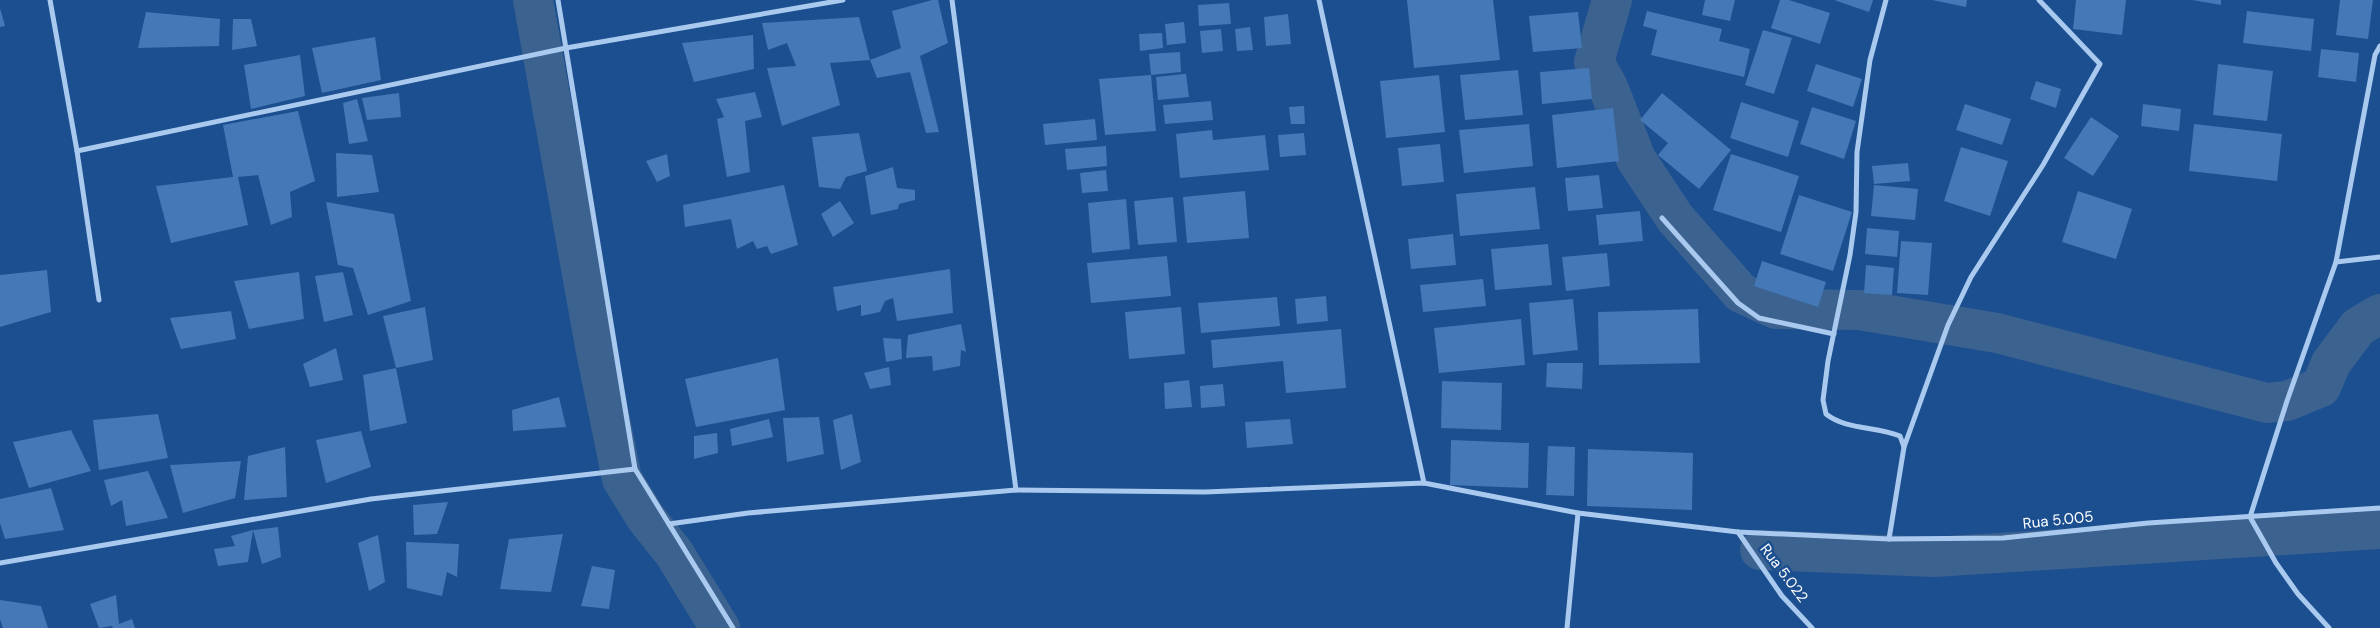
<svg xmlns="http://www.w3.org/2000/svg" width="2380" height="628" font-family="'DM Sans',sans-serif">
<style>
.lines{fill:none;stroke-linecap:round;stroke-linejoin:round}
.canal{stroke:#3c6290;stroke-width:40}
.building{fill:#4478b7}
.minor{stroke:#a9c9ee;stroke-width:5}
.labels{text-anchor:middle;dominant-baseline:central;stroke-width:5;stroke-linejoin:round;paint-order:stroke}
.street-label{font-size:15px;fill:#fff;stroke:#1b4f8f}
</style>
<rect width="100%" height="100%" fill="#1b4f8f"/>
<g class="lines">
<g class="canal">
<path d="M533,0L595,346L622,479L646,518L674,553L720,628"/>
<path d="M1612,0L1594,62L1608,87L1636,159L1675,218L1741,293L1776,309L1859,310L1997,333L2267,403L2287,401L2321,387L2331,363L2358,327L2380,314"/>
<path d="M1760,550L1934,557L2380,529"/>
</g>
</g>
<g class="building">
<path d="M932,0H938L948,43L920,56L939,132L926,133L910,72L877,78L870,60L901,48L892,11Z"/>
<path d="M1407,0H1493L1500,60L1414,68Z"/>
<path d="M1705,0H1735L1730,21L1702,15Z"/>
<path d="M1780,0H1789L1830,13L1820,44L1771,28Z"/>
<path d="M1834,0H1873L1869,12Z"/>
<path d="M1932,0H1967L1966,7Z"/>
<path d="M2076,0H2126L2122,35L2073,29Z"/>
<path d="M2192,0H2221V5Z"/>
<path d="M2340,0H2373L2368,39L2336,35Z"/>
<path d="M1229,3L1231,24L1199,26L1198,5Z"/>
<path d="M0,8L5,26L0,27Z"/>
<path d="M1647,11L1722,29L1719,41L1750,49L1744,77L1651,55L1657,30L1643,26Z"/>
<path d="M2247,11L2314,19L2311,51L2243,43Z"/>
<path d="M146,12L220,19L219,46L138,48Z"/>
<path d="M1578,12L1582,48L1533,52L1529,16Z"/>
<path d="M1288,14L1291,44L1266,46L1264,17Z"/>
<path d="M859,17L870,60L830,63L840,105L782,126L767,68L796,66L787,43L768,50L762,23Z"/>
<path d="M233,19H251L257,46L232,50Z"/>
<path d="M1184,22L1186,43L1167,45L1165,24Z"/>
<path d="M1250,27L1253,50L1237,51L1235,29Z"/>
<path d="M1221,29L1223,51L1202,53L1200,31Z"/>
<path d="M1763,30L1792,38L1774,94L1745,85Z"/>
<path d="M1162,33L1163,48L1140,51L1139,34Z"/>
<path d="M753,35L754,69L694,82L682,43Z"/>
<path d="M375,37L381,80L322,93L312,48Z"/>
<path d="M2321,49L2359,53L2356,82L2318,77Z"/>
<path d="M1180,52L1181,72L1151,75L1149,54Z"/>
<path d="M300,55L305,96L251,109L244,65Z"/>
<path d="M1816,64L1862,79L1853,107L1807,91Z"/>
<path d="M2218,64L2273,71L2267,121L2213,115Z"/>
<path d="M1589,68L1592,99L1542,104L1540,72Z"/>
<path d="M1518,70L1523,115L1465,120L1460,75Z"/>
<path d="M1184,74H1186L1189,97L1158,100L1156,77Z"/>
<path d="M1151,75L1156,131L1105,135L1099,79Z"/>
<path d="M1439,75L1445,132L1386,138L1380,81Z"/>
<path d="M2036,81L2061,89L2056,108L2030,99Z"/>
<path d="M755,92L762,117L745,121L750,172L727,177L717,119L724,117L716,99Z"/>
<path d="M399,93L401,117L367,120L362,98Z"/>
<path d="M1662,93L1731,150L1699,189L1658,155L1668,143L1640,120Z"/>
<path d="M357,99L368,141L349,144L343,103Z"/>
<path d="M1211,101L1213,120L1165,124L1163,105Z"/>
<path d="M1741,102L1799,121L1788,157L1730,138Z"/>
<path d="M1965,104L2011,119L2002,145L1956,130Z"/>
<path d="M2143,104L2181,109L2179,131L2141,126Z"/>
<path d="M1304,106L1305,124H1291L1289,107Z"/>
<path d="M1812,107L1856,121L1844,159L1800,144Z"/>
<path d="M1613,108L1619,161L1557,168L1552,115Z"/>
<path d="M298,111L315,181L290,192L292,217L271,225L258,175L238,177L248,225L171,243L156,186L233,177L223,125Z"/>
<path d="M2091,117L2119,136L2093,176L2064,158Z"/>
<path d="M1095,119L1097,140L1045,145L1043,124Z"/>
<path d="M1529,124L1533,166L1464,173L1459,130Z"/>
<path d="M2194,124L2282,134L2277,181L2189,171Z"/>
<path d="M1212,130L1213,140L1265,135L1269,170L1180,178L1176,134Z"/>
<path d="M859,133L867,171L846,177L840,189L819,187L812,137Z"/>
<path d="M1304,133L1306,155L1280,157L1278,135Z"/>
<path d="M1440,144L1444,182L1402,186L1398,148Z"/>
<path d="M1106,146L1107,166L1067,170L1065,149Z"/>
<path d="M1961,147L2008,161L1990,216L1944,201Z"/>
<path d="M336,153L372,155L379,192L337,197Z"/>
<path d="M667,154L670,176L657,182L646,161Z"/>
<path d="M1731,154L1799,176L1781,232L1713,210Z"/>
<path d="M1908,163L1910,181L1874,184L1872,166Z"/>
<path d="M893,167L897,188L915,190V200L899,204L898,209L871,215L865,176Z"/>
<path d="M1106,170L1108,191L1082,193L1080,173Z"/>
<path d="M1599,175L1603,208L1568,211L1565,178Z"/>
<path d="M784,185L798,245L771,254L767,246L757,249L753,241L737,249L731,219L685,227L683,205Z"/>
<path d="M1874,185L1918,189L1915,220L1871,216Z"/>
<path d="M1535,187L1540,229L1460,236L1456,194Z"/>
<path d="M1245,191L1249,238L1187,243L1183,197Z"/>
<path d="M2078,191L2132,209L2116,259L2062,242Z"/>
<path d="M1799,195L1852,212L1833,271L1780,254Z"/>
<path d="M1173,197L1177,242L1138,245L1134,201Z"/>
<path d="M1126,199L1130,249L1092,253L1088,203Z"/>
<path d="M840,201L854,223L833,237L821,214Z"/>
<path d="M326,202L394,214L411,301L368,315L353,268L338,265Z"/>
<path d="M1640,211L1643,241L1599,245L1596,215Z"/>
<path d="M1867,228L1899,231L1897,257L1865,254Z"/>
<path d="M1453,234L1456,265L1411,269L1408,239Z"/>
<path d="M1901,241L1932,243L1928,295L1897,293Z"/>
<path d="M1548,244L1552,285L1495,290L1491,249Z"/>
<path d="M1607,253L1610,286L1566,291L1562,257Z"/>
<path d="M1167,256L1171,296L1091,303L1087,263Z"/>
<path d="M1762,261L1826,282L1818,307L1754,286Z"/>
<path d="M1866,265L1894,268L1892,295L1864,293Z"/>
<path d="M950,269L953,313L897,321L893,298L885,301L880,312L861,316V305L837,311L833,287Z"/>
<path d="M47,270L51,312L0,327V275Z"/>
<path d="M299,272L304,319L249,329L234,281Z"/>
<path d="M343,272L353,315L324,322L315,276Z"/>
<path d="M1483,279L1486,306L1423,312L1420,285Z"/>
<path d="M1326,296L1328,321L1297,324L1295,299Z"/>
<path d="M1277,297L1280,326L1201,333L1198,303Z"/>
<path d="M1573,299L1578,350L1533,355L1529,303Z"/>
<path d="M425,307L433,360L396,368L407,423L370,431L363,375L396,368L383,316Z"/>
<path d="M1181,307L1185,354L1129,359L1125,312Z"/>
<path d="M1698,309L1700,363L1599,365L1598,312Z"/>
<path d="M231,311L236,339L181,349L170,318Z"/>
<path d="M1521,319L1525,365L1439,373L1434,328Z"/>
<path d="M961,324L966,352L961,350L960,366L933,371L932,356L906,358L908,335Z"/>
<path d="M1341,329L1346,388L1286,393L1283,361L1213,368L1211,340Z"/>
<path d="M883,338L901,339L902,359L886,362Z"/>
<path d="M336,348L343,380L310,387L303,364Z"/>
<path d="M778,358L785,410L696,427L685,379Z"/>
<path d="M1547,363H1583L1582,389L1546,387Z"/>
<path d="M889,367L891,385L870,389L864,373Z"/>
<path d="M1189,380L1192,407L1165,409L1164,383Z"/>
<path d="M1442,381L1502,383L1501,430L1441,428Z"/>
<path d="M1223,384L1225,406L1201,408L1200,386Z"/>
<path d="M559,397L566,427L513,431L512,410Z"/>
<path d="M158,414L168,458L99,470L93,420Z"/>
<path d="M852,414L861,462L841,470L833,420Z"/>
<path d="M819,417L824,454L787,462L783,418Z"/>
<path d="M769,419L773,437L732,446L730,429Z"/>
<path d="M1290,419L1293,444L1247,448L1245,422Z"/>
<path d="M71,430L91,471L29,488L13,442Z"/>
<path d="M361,431L371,467L326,483L316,440Z"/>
<path d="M717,433L718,453L694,459V436Z"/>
<path d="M1451,440L1529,443L1528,488L1450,485Z"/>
<path d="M1548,446L1575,447L1574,496L1546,495Z"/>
<path d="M285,447L287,497L244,500L248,456Z"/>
<path d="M1588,449L1693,453L1692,510L1587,506Z"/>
<path d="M241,461L235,498L183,513L170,465Z"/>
<path d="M148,471L168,518L126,526L122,500L111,506L104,480Z"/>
<path d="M51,488L64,530L5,539L0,523V499Z"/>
<path d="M448,502L437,534L414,535L413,505Z"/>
<path d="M278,527L281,557L262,564L253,530L248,562L218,566L214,549L235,546L231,536L253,530Z"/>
<path d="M563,534L551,592L500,589L509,539Z"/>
<path d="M378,535L385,582L369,591L358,543Z"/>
<path d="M406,542L459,544L457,577L447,572L442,596L407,588Z"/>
<path d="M592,566L615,570L609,609L581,606Z"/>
<path d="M116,595L119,624L132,619L135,628H113L112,626L99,628L90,604Z"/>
<path d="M0,600L41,606L48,628H3L0,619Z"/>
</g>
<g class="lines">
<g class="minor">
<path d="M50,0L77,151L99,300"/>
<path d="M558,0L635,469L733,628"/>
<path d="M952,0L1016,490"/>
<path d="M1319,0L1424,483"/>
<path d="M1886,0L1870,60L1857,152L1856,212L1850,255L1828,361L1823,400L1826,414C1846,430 1876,426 1900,436L1904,447L1889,539"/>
<path d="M77,151L566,48L843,0"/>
<path d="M1662,218L1738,303L1759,318L1834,334"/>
<path d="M2336,262L2380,257"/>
<path d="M1904,447L1948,325L1971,277L2043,165L2100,64L2039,0"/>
<path d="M669,524L748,513L1016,490L1205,492L1424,483L1578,513L1738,532L1889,539L2003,538L2148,523L2380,508"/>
<path d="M1738,532L1782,596L1812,628"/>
<path d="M0,563L371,499L635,469"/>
<path d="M1567,628L1578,513"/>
<path d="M2329,628L2298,594L2276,563L2250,517L2287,401L2336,262L2375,55L2380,46"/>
</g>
</g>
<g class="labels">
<g class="street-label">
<text transform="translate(2058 520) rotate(-6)">Rua 5.005</text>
<text transform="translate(1784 573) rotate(53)">Rua 5.022</text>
</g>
</g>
</svg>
